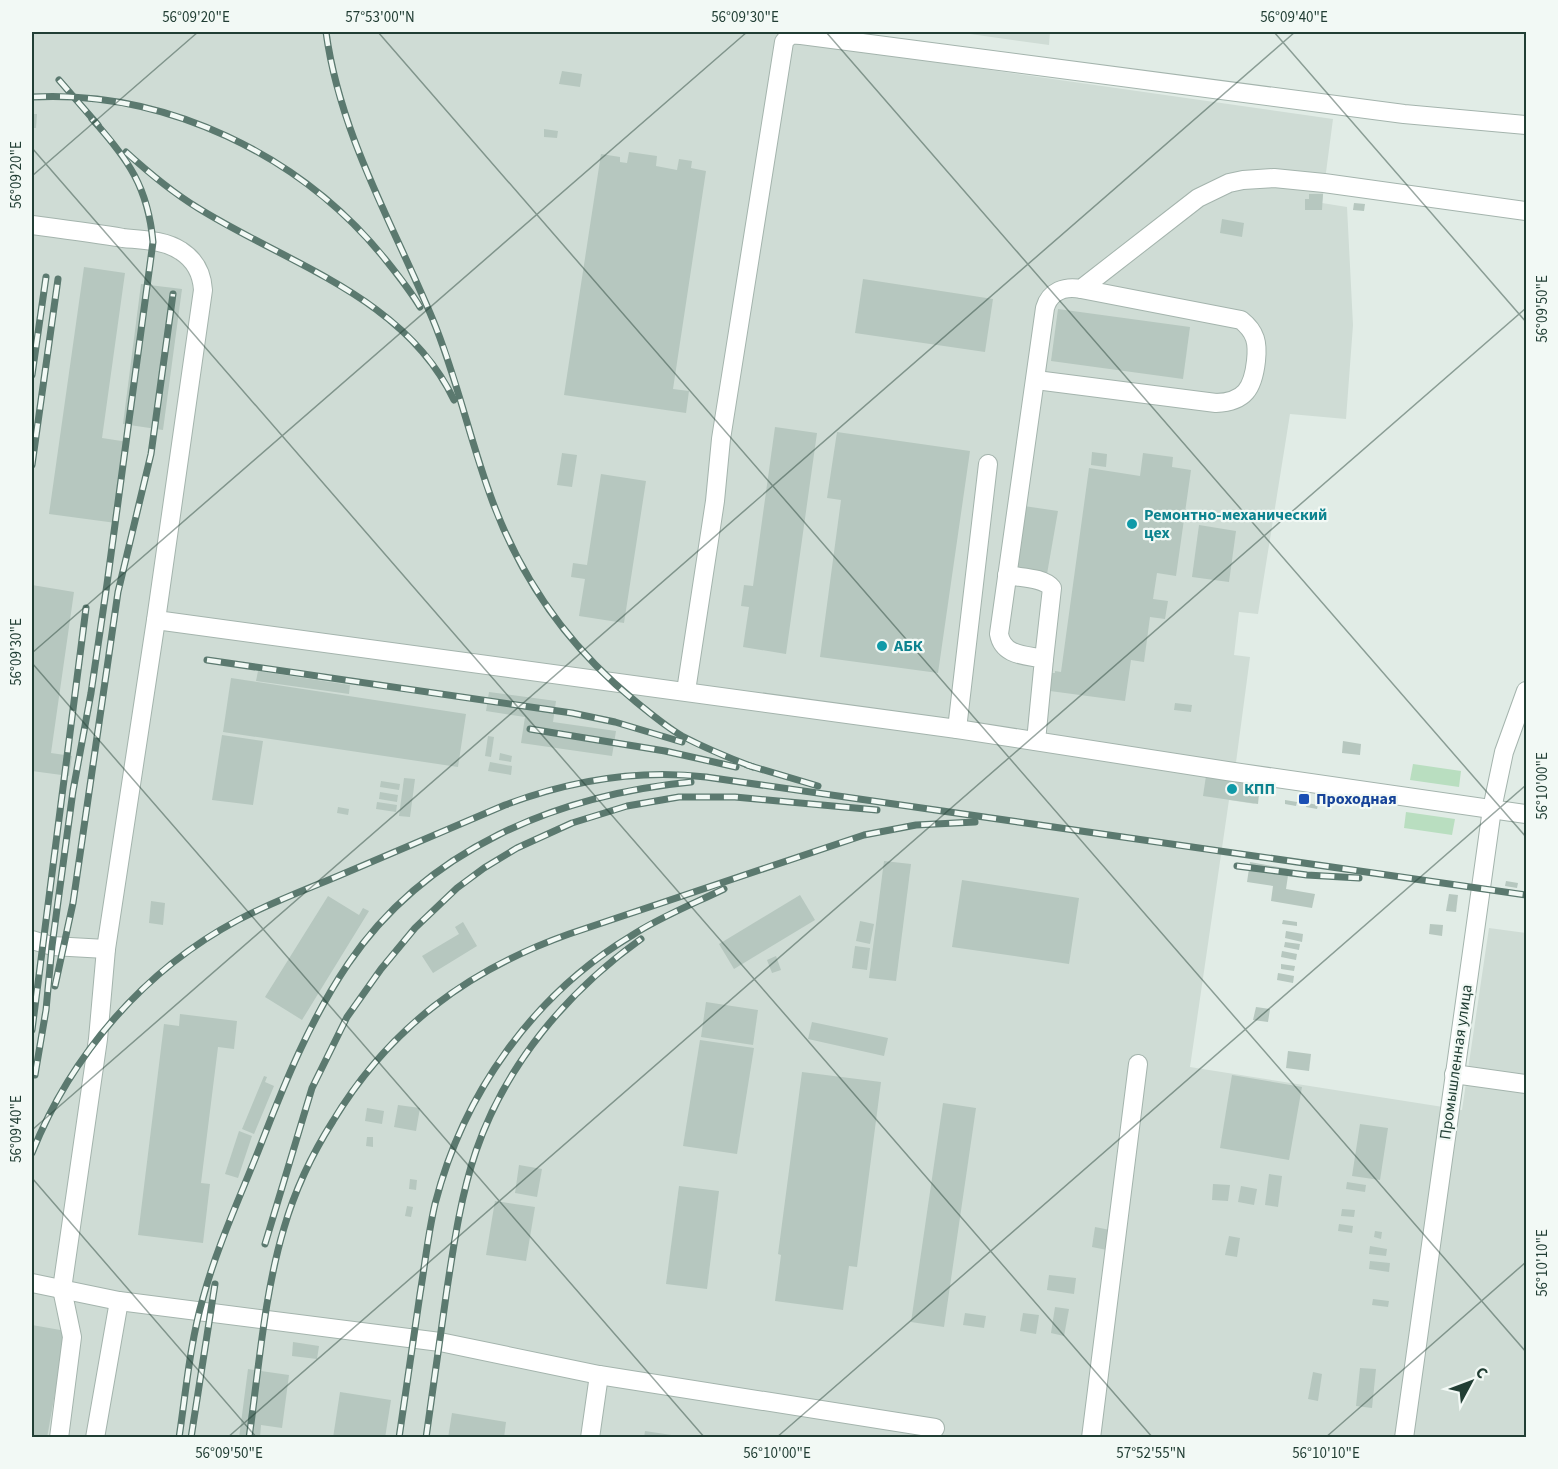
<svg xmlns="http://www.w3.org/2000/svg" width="1558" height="1469" font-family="'Source Sans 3',sans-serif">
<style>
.built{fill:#cfdcd5}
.green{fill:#b9dec0}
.building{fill:#b6c7bf}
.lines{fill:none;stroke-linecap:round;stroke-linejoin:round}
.minor-casing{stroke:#a4b4ad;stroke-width:20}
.minor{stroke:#fff;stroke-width:18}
.rail-casing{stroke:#5b796f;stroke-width:7}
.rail{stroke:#f2f9f5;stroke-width:4.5;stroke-dasharray:14;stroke-linecap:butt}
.ticks{fill:none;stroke:#213e34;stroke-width:1.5;stroke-opacity:0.45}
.culture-dot{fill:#0f9aa8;stroke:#f2f9f5;stroke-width:2}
.transit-dot{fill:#1a4fb4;stroke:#f2f9f5;stroke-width:2}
.labels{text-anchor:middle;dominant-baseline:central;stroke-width:4.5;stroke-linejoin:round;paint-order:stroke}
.culture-label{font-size:16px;font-weight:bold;fill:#0d838f;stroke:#f2f9f5;text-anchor:start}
.transit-label{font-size:16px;font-weight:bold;fill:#164399;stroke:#f2f9f5;text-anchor:start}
.street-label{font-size:16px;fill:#213e34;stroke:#f2f9f5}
.neatline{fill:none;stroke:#213e34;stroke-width:2}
.ticks-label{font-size:15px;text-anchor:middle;fill:#213e34}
</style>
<rect width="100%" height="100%" fill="#e1ece6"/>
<g class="built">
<path d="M32,32H802L801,43L1333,119L1322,203L1347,207L1353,325L1346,419L1290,414L1258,614L1239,612L1234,655L1250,657L1233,785L1255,804L1229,800L1190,1067L1462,1110L1489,928L1526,933V1437H32Z"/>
<path d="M956,32H1050L1049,45Z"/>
</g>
<g class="green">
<path d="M1413,764L1461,771L1459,787L1410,780Z"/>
<path d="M1406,812L1455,819L1452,835L1404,828Z"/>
</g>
<g class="building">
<path d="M562,71L582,74L580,87L559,84Z"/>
<path d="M32,114H37L36,128H32Z"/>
<path d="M544,129L558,131L557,138L544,137Z"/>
<path d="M629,152L657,156L656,166L677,170L679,159L692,161L691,168L706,171L673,389L689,391L686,413L564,395L601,154L620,157V162L627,163Z"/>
<path d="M1309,194H1323L1322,210H1305V199H1309Z"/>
<path d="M1354,203L1365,204L1364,211L1353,210Z"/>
<path d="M1222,219L1244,223L1242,237L1220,233Z"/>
<path d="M84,267L125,273L102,438L128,442L116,523L49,514Z"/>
<path d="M863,279L993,299L985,352L855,333Z"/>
<path d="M141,284L182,289L163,430L123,424Z"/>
<path d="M1058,309L1190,327L1183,379L1051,361Z"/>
<path d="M775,427L817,433L786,654L743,647L749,607L741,606L744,585L753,586Z"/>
<path d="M837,432L970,451L938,673L820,657L841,500L827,498Z"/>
<path d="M1092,452L1107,454L1106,467L1091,465Z"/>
<path d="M562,453L577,455L572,487L557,485Z"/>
<path d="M1143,453L1173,457L1172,467L1191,470L1176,576L1157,573L1153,599L1168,601L1165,619L1150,617L1144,662L1131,660L1125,701L1050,691L1052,673H1055V671L1061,672L1089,468L1140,476Z"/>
<path d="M601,474L646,481L624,623L579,616L585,579L571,577L573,563L587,565Z"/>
<path d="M1024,506L1058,511L1047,574L1014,569Z"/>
<path d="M1199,525L1236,531L1229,582L1192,577Z"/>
<path d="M32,585L74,592L51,753L72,756L69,776L32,771Z"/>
<path d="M258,671L350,685L349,694L256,681Z"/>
<path d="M231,678L466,714L458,767L223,732Z"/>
<path d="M489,692L556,701L553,722L616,731L612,756L521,743L525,717L486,711Z"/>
<path d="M1175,703L1192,705L1191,712L1174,710Z"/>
<path d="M222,735L263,741L253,805L212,800Z"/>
<path d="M488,736L494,737L491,757L485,756Z"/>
<path d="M1343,741L1361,744L1360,755L1342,753Z"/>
<path d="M500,753L512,756L511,762L499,760Z"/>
<path d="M490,762L512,766L511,775L488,771Z"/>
<path d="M1206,776L1260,783L1258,804L1203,796Z"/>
<path d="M404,778L415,779L410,817L399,816Z"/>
<path d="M381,781L400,784L399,790L380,787Z"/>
<path d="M380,792L398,795L397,802L379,799Z"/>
<path d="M1285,800L1297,802L1296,806L1285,804Z"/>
<path d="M377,802L397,805L396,812L376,809Z"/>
<path d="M1307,803L1318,805L1317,809L1306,807Z"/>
<path d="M338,807L349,809L348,815L337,813Z"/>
<path d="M884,861L911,864L896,981L869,978Z"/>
<path d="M1250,862L1289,869L1286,889L1315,894L1312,908L1271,901L1273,886L1247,882Z"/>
<path d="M962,880L1079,898L1069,964L952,947Z"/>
<path d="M1506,881L1518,883L1517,888L1505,886Z"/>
<path d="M1449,894L1458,895L1456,912L1446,911Z"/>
<path d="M800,895L815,920L734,969L719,944Z"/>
<path d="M328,896L359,915L363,908L369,911L302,1020L265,997Z"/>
<path d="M151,901L165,903L163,925L149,923Z"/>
<path d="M1283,920L1297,922V926L1282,924Z"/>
<path d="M860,921L874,924L870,944L856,941Z"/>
<path d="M463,922L477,946L433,973L422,956L459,934L455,927Z"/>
<path d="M1430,924L1443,925L1442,936L1429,934Z"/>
<path d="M1286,931L1303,934L1302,942L1285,938Z"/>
<path d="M1285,942L1300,944L1299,950L1284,947Z"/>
<path d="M855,946L870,948L867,970L852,968Z"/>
<path d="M1282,951L1297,954L1296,960L1281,957Z"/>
<path d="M776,956L781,970L772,973L767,960Z"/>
<path d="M1281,964L1295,966L1294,971L1281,969Z"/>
<path d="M1278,973L1294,976L1293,983L1277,980Z"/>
<path d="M706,1002L758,1010L753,1045L701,1037Z"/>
<path d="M1256,1007L1270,1009L1268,1022L1253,1020Z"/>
<path d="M180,1014L237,1021L234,1049L218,1047L201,1183L210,1184L203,1243L138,1235L164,1024L179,1026Z"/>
<path d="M812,1022L888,1038L884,1056L808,1039Z"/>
<path d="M700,1040L754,1048L737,1154L683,1146Z"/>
<path d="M1288,1051L1311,1054L1309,1071L1286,1068Z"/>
<path d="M802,1072L881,1082L857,1267L849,1266L843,1310L775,1301L781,1255L778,1254Z"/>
<path d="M1232,1075L1302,1087L1289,1160L1220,1148Z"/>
<path d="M264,1076L267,1077L265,1082L274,1086L254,1134L242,1129Z"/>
<path d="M943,1103L976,1108L944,1327L911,1322Z"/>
<path d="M398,1105L420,1108L416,1131L394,1127Z"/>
<path d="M367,1108L384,1111L382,1124L365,1121Z"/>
<path d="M1360,1124L1388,1128L1380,1180L1352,1176Z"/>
<path d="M239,1131L252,1136L238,1178L225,1174Z"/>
<path d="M367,1137H373V1147L366,1146Z"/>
<path d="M519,1165L542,1169L537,1197L515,1193Z"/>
<path d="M1269,1174L1282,1176L1278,1207L1265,1205Z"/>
<path d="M410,1179L417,1180L416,1190L409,1189Z"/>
<path d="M1347,1182L1366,1185L1365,1192L1346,1189Z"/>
<path d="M1213,1184L1230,1185L1228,1201L1212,1200Z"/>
<path d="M679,1186L719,1191L707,1289L666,1284Z"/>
<path d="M1241,1186L1257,1189L1254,1205L1238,1202Z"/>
<path d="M495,1201L535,1207L526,1261L486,1255Z"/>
<path d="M407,1206L413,1207L411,1217L405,1216Z"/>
<path d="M1342,1209L1355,1210L1354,1217L1341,1216Z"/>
<path d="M1339,1224L1353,1226L1352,1233L1338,1231Z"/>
<path d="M1095,1227L1115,1231L1112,1251L1092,1247Z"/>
<path d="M1375,1231L1382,1232L1381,1239L1374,1237Z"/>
<path d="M1229,1236L1240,1238L1237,1257L1225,1255Z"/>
<path d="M1370,1246L1387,1249L1386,1256L1369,1254Z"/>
<path d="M1370,1261L1390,1263L1389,1272L1369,1269Z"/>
<path d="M1049,1275L1076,1278L1074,1294L1047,1290Z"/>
<path d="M1373,1299L1389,1301L1388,1307L1372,1305Z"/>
<path d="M1055,1307L1069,1309L1064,1336L1051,1333Z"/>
<path d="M965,1313L986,1316L984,1328L963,1325Z"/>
<path d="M1023,1313L1039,1315L1036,1334L1020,1331Z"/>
<path d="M32,1325L66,1331L47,1438H32Z"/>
<path d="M293,1342L319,1346L317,1359L292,1356Z"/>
<path d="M1360,1368L1376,1369L1372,1408L1356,1406Z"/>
<path d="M248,1369L289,1375L282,1428L261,1425L260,1438H239Z"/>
<path d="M1313,1372L1322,1374L1318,1401L1308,1399Z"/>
<path d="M340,1392L391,1400L385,1438H333Z"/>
<path d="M452,1413L506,1422L504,1438H448Z"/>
<path d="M645,1431L678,1436V1438H644Z"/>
</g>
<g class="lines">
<defs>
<g id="minor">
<path d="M32,225C62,229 93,233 123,238C142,240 165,240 181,251C195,260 202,274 203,290L156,620L106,949L98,1039L62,1289L72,1337L59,1438"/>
<path d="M1036,380L1216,403C1245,402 1253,388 1256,361C1258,343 1256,332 1241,320L1081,289"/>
<path d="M1007,575C1021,578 1043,577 1052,588L1044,659"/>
<path d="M156,620L957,729L1227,771L1526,814"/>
<path d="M686,691L715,501L721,439L784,42C789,35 792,34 801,35L1404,114L1526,125"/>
<path d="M957,729L988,464"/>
<path d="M1036,741L1044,659C1025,655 1003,656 999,634L1045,308C1050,291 1065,286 1081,289L1198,198L1229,183L1243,180L1274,178L1324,183L1526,211"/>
<path d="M32,940L52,946L106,949"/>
<path d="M1454,1074L1526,1084"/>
<path d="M32,1283L119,1301L440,1342L599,1375L935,1428L928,1438"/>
<path d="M95,1438L119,1301"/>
<path d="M590,1438L599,1375"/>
<path d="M1091,1438L1138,1064"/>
<path d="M1404,1438L1492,809L1504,752L1526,691"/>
</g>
</defs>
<use href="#minor" class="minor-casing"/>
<use href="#minor" class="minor"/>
<defs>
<g id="rail">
<path d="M326,32C340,135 393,224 433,320C457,378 470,441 492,500C521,579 570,648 635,701C650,713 665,726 682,736C705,748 729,758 753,767"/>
<path d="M59,80L98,125"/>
<path d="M32,97C166,90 301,155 385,259C397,274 410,290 420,307"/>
<path d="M126,152C149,173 172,192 198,208C288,264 405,297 454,400"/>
<path d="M32,375L46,277"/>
<path d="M32,465L58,279"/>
<path d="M207,660L572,713L615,722L682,742"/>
<path d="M530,729L665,751L736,767"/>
<path d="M747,765L818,786"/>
<path d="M1237,866L1307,875L1359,878"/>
<path d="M55,986L73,903L118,592L151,454L173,294"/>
<path d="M32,1030L86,608"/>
<path d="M35,1075L46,1010L52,946L73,791L91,693L107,584L153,242C148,187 128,159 92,119"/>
<path d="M32,1153C71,1055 144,970 238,920C274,901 313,887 350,871C402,849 453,827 505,805C569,781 637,769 706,777L1526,895"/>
<path d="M265,1244L312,1088L347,1017L381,969L415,928L457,888L484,868L517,848L572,823L627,806L679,797H735L877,810"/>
<path d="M179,1438C186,1391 190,1343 203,1298C217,1246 241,1195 261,1144C285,1082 310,1020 348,964C426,849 557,795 691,782"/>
<path d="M191,1438L215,1284"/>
<path d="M249,1438C259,1368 264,1295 284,1228C295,1190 312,1154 333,1121C389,1028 468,970 569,934L864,835L916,825L975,822"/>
<path d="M399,1438C406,1390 413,1342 420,1294C425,1264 428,1234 435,1204C463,1094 533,995 631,936C660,917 693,904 724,889"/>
<path d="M426,1438C433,1388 440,1338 447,1289C454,1243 461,1195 476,1151C506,1064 567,992 641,939"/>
</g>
</defs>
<use href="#rail" class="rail-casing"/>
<use href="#rail" class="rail"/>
</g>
<path class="ticks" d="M378,32L1526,1352M826,32L1526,837M1274,32L1526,322M32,148L1153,1438M32,176L198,32M32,653L747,32M32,663L705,1438M32,1130L1295,32M32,1178L257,1438M227,1438L1526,308M776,1438L1526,785M1325,1438L1526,1262"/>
<g class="culture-dot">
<circle cx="1132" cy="524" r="6"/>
<circle cx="882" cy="646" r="6"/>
<circle cx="1232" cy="789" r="6"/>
</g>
<rect class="transit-dot" x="1298" y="793" width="12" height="12" rx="3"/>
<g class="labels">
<g class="culture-label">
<text x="1144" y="515">Ремонтно-механический<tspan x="1144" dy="18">цех</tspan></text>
<text x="894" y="646">АБК</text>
<text x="1244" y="789">КПП</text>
</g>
<g class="transit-label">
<text x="1316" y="799">Проходная</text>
</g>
<g class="street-label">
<text transform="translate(1456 1062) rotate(-82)">Промышленная улица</text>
</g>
</g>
<rect width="1558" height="1469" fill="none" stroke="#f2f9f5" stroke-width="66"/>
<g transform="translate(1471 1382) rotate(49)" stroke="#f2f9f5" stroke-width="4.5" paint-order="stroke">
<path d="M0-4.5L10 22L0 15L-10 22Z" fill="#213e34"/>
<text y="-9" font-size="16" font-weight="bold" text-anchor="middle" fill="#213e34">С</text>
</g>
<rect x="33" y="33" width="1492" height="1403" class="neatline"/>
<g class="ticks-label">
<text x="196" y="22">56°09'20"E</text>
<text x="380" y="22">57°53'00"N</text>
<text x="745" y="22">56°09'30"E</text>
<text x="1294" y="22">56°09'40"E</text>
<text transform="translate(16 175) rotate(-90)" y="5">56°09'20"E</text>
<text transform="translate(1542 309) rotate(-90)" y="5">56°09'50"E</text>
<text transform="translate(16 652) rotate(-90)" y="5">56°09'30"E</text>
<text transform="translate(1542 786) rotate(-90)" y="5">56°10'00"E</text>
<text transform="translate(16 1129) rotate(-90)" y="5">56°09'40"E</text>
<text transform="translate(1542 1263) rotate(-90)" y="5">56°10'10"E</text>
<text x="229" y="1458">56°09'50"E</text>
<text x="777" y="1458">56°10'00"E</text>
<text x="1151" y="1458">57°52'55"N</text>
<text x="1326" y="1458">56°10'10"E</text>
</g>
</svg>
